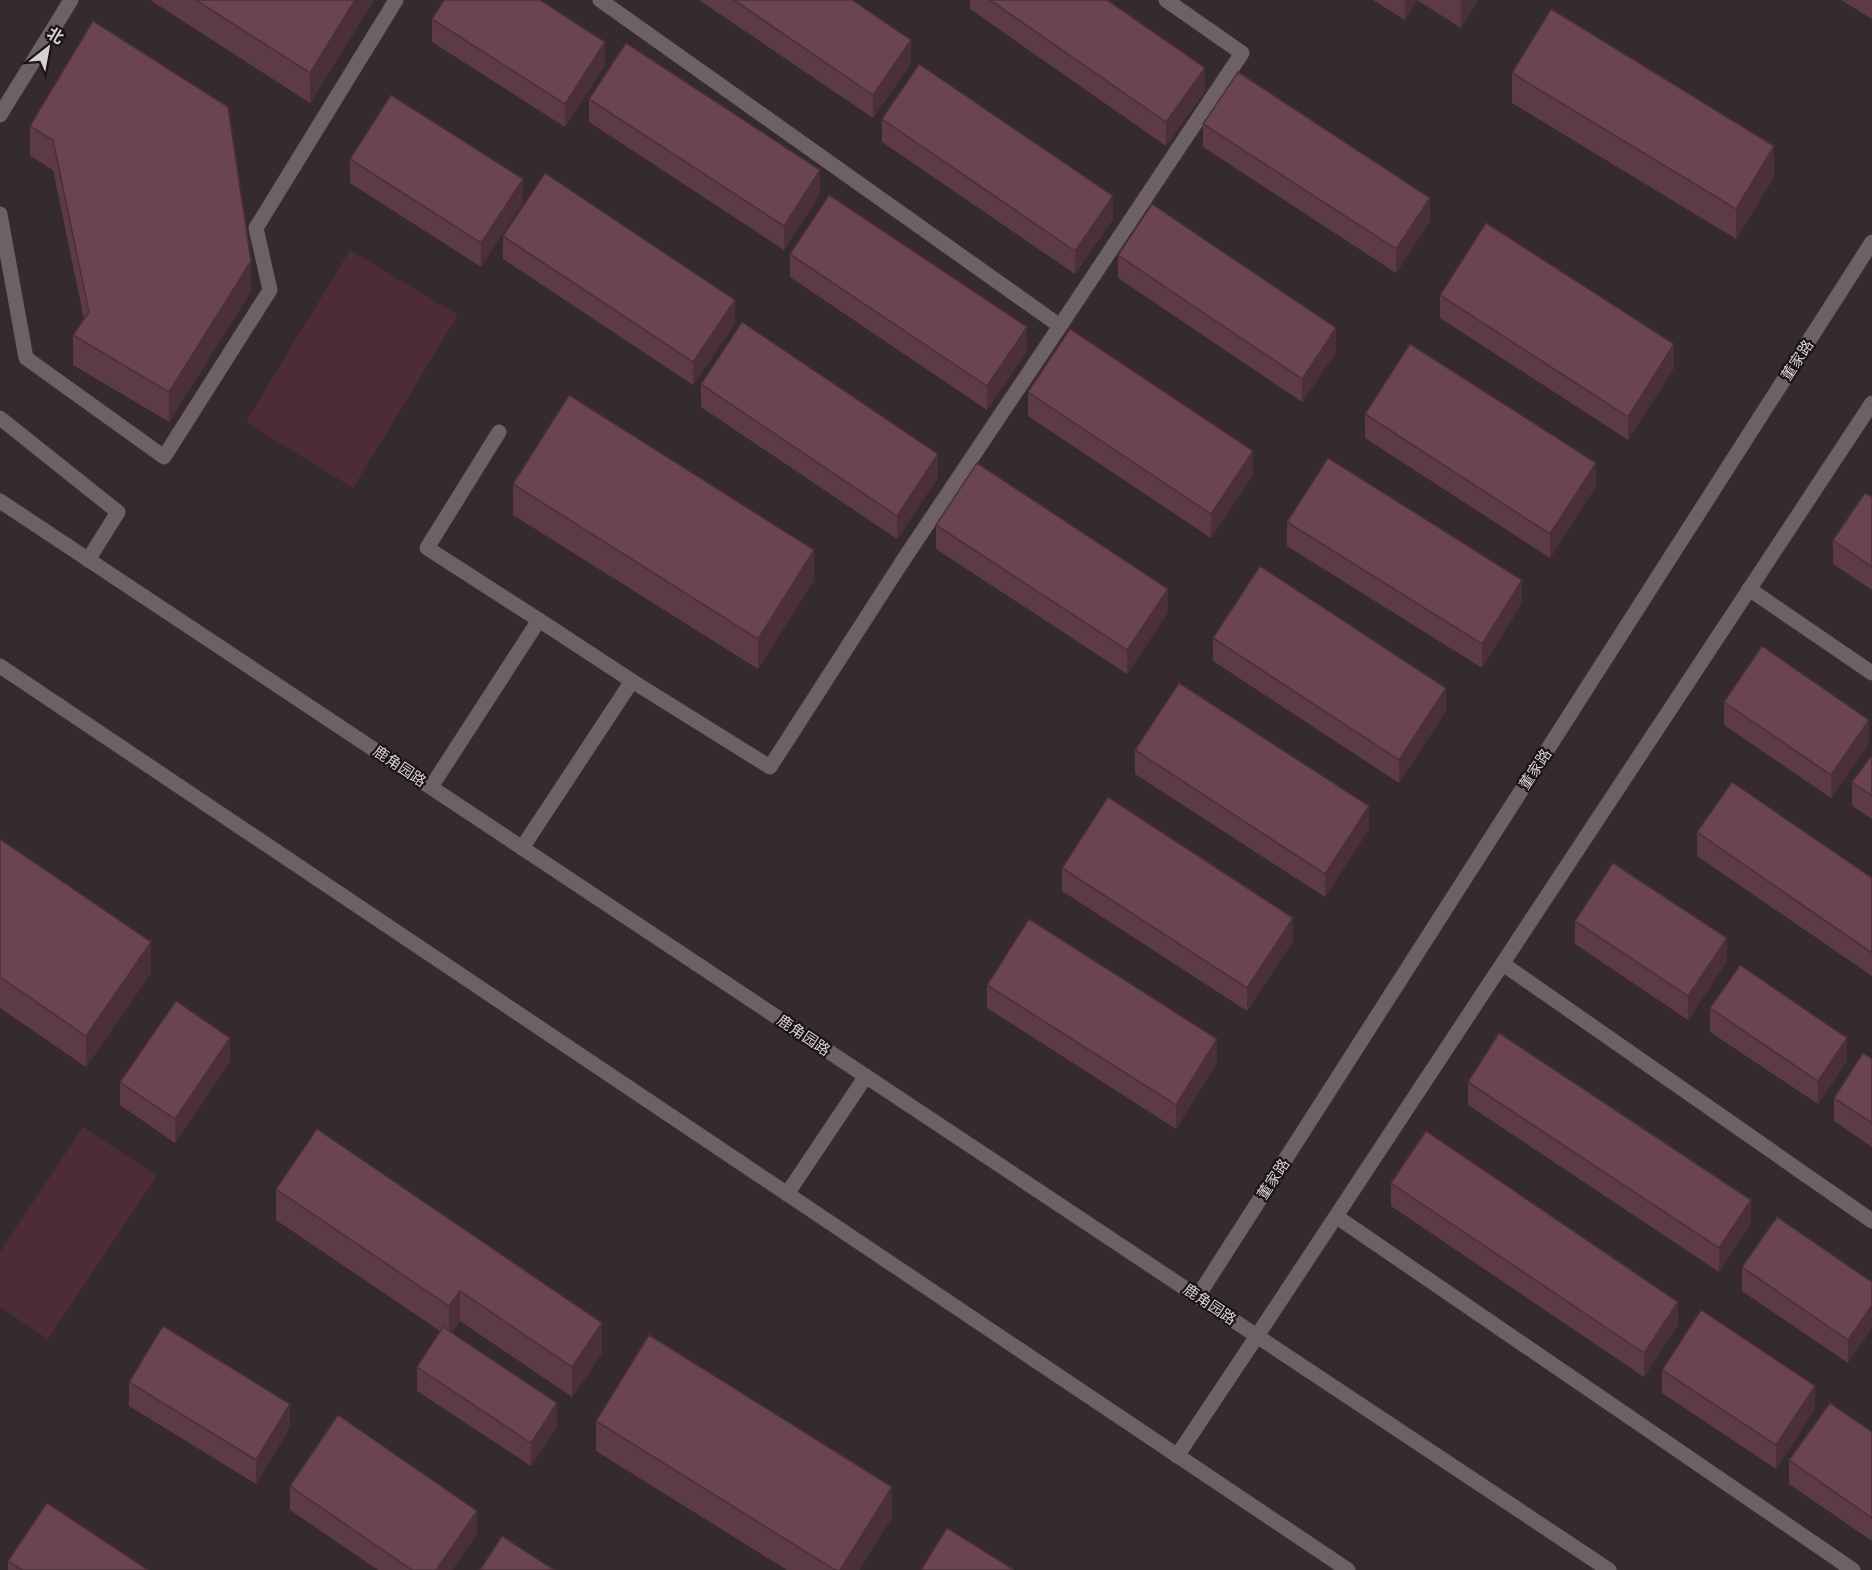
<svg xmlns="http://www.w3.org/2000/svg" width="1872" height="1570" font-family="Helvetica,'Noto Sans SC',sans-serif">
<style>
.green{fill:#4e2c37}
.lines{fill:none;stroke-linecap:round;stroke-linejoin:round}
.lane{stroke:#6d6164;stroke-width:15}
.street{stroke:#6d6164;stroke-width:15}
.secondary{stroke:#6d6164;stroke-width:15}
.wall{fill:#5c3a46}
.shaded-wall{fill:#4b3039}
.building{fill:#6b4451;stroke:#4b3039;stroke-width:1.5}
.labels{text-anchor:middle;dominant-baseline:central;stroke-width:4.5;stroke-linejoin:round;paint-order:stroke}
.street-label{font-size:15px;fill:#d7d0d2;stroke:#191416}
</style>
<rect width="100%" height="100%" fill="#352a2d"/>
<g class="green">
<path d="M350,250L458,315L353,488L246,422Z"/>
<path d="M83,1127L157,1176L48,1339L0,1307V1252Z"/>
</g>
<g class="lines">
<g class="lane">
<path d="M0,115L71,0"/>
<path d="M0,214L26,358L164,457L270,290L256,228L396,0"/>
<path d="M0,418L118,512L88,560"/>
<path d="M499,432L427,548L539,620"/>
<path d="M632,681L770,767L902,562"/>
<path d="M431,787L539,620L632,681L522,848"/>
</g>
<g class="street">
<path d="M600,0L1060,326L902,562"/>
<path d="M1060,326L1242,53L1166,0"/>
<path d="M1749,589L1872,673"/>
<path d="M1503,964L1872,1221"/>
<path d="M1337,1217L1853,1570"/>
<path d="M1257,1336L1872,403"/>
</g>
<g class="secondary">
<path d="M0,501L1609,1570"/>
<path d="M0,666L1348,1570"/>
<path d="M787,1194L866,1076"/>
<path d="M1198,1296L1872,242"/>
<path d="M1177,1456L1257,1336"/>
</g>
</g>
<g class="wall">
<path d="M150,0H374L310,103Z"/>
<path d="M699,0H852L911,63L873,118Z"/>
<path d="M970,0H1107L1205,91L1166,146L970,9Z"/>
<path d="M1373,0H1478L1461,28L1417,0L1405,20Z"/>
<path d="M1841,0H1872V19Z"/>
<path d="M432,19L605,65L565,127L432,42Z"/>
<path d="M93,21L251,291L169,422L73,365V335L84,319L53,170L30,156V126Z"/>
<path d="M1512,73L1774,177L1736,239L1512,103Z"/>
<path d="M589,99L820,194L784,250L589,122Z"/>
<path d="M882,119L1113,219L1075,274L882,142Z"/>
<path d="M1203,124L1430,221L1396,273L1203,147Z"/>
<path d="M350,159L523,202L481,267L350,183Z"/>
<path d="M503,236L735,323L693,385L503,259Z"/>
<path d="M790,254L1027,351L987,410L790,277Z"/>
<path d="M1118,255L1336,352L1302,402L1118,278Z"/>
<path d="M1440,295L1674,368L1628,440L1440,318Z"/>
<path d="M701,384L938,477L897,539L701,407Z"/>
<path d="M1028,392L1253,475L1211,538L1028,416Z"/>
<path d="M1365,414L1596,486L1550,558L1365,438Z"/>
<path d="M513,484L814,580L758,669L513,515Z"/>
<path d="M1872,497V590L1833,564V540Z"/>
<path d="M1287,522L1522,603L1482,668L1287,546Z"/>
<path d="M936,525L1168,612L1127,674L936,549Z"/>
<path d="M1213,638L1446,711L1399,783L1213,661Z"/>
<path d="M1724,702L1869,743L1831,798L1724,725Z"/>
<path d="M1135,750L1369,829L1325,897L1135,774Z"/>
<path d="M1872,755V819L1852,806V782Z"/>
<path d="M1697,832L1872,878V976L1697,856Z"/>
<path d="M0,839L151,973L86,1067L0,1008Z"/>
<path d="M1062,868L1293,941L1247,1011L1062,891Z"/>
<path d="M1575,921L1727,961L1688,1020L1575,944Z"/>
<path d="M987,985L1217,1062L1176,1129L987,1008Z"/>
<path d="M1710,1008L1847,1061L1818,1104L1710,1032Z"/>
<path d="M1872,1059V1147L1834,1121V1098Z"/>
<path d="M230,1061L175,1143L120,1105V1082Z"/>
<path d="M1468,1082L1751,1223L1719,1272L1468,1105Z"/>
<path d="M1391,1183L1678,1325L1644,1377L1391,1206Z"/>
<path d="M276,1189L602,1353L572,1397L460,1321L452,1333L557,1427L531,1466L417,1391V1367L440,1331L276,1220Z"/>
<path d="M1742,1267L1872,1282L1848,1363L1742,1291Z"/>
<path d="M1662,1370L1815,1409L1776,1469L1662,1393Z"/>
<path d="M129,1382L290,1427L256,1484L129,1406Z"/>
<path d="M596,1421L892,1517L859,1570H787L596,1451Z"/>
<path d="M1872,1432V1541L1789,1484V1460Z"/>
<path d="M290,1486L477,1534L452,1570H378L290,1510Z"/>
<path d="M8,1561L148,1570H8Z"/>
</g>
<g class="shaded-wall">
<path d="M355,0H374L310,103V73Z"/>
<path d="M1405,0H1417L1405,20Z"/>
<path d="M1461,0H1478L1461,28Z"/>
<path d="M911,40V63L873,118V95Z"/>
<path d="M605,42V65L565,127V104Z"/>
<path d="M1205,68V91L1166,146V122Z"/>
<path d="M1774,146V177L1736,239V209Z"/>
<path d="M820,170V194L784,250V226Z"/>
<path d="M523,179V202L481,267V243Z"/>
<path d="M1113,196V219L1075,274V251Z"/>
<path d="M1430,198V221L1396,273V249Z"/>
<path d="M251,261V291L169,422V392Z"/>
<path d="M735,300V323L693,385V362Z"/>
<path d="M1027,327V351L987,410V386Z"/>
<path d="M1336,328V352L1302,402V379Z"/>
<path d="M1674,344V368L1628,440V417Z"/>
<path d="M1253,451V475L1211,538V514Z"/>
<path d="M938,454V477L897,539V516Z"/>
<path d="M1596,463V486L1550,558V534Z"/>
<path d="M814,550V580L758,669V639Z"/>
<path d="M1522,580V603L1482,668V644Z"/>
<path d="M1168,589V612L1127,674V650Z"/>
<path d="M1446,688V711L1399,783V760Z"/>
<path d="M1869,720V743L1831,798V775Z"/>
<path d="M1369,806V829L1325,897V874Z"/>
<path d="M1293,918V941L1247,1011V988Z"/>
<path d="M1727,938V961L1688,1020V996Z"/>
<path d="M151,942V973L86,1067V1036Z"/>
<path d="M230,1038V1061L175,1143V1119Z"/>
<path d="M1847,1038V1061L1818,1104V1081Z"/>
<path d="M1217,1039V1062L1176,1129V1105Z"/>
<path d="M1751,1200V1223L1719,1272V1248Z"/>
<path d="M460,1291V1321L449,1337V1306Z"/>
<path d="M1678,1302V1325L1644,1377V1353Z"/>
<path d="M1872,1305V1328L1848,1363V1340Z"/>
<path d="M602,1323V1353L572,1397V1367Z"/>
<path d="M1815,1386V1409L1776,1469V1445Z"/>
<path d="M557,1403V1427L531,1466V1443Z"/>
<path d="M290,1404V1427L256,1484V1460Z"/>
<path d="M892,1487V1517L859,1570H840Z"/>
<path d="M477,1511V1534L452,1570H436Z"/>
</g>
<g class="building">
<path d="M196,0H355L310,73Z"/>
<path d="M444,0H540L605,42L565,104L432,19Z"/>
<path d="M734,0H852L911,40L873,95Z"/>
<path d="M990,0H1107L1205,68L1166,122Z"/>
<path d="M1551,9L1774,146L1736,209L1512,73Z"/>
<path d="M93,21L228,107L251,261L169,392L73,335L89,312L53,140L30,126Z"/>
<path d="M626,43L820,170L784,226L589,99Z"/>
<path d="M919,64L1113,196L1075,251L882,119Z"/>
<path d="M1238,72L1430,198L1396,249L1203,124Z"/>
<path d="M391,95L523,179L481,243L350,159Z"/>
<path d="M545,173L735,300L693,362L503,236Z"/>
<path d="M829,195L1027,327L987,386L790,254Z"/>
<path d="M1152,204L1336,328L1302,379L1118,255Z"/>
<path d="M1486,223L1674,344L1628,417L1440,295Z"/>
<path d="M742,322L938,454L897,516L701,384Z"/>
<path d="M1070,329L1253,451L1211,514L1028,392Z"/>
<path d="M1410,344L1596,463L1550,534L1365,414Z"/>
<path d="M569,395L814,550L758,639L513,484Z"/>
<path d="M1328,458L1522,580L1482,644L1287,522Z"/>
<path d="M977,463L1168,589L1127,650L936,525Z"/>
<path d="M1865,493L1872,497V567L1833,540Z"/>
<path d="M1260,566L1446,688L1399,760L1213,638Z"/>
<path d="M1762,646L1869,720L1831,775L1724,702Z"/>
<path d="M1179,683L1369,806L1325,874L1135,750Z"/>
<path d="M1872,755V796L1852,782Z"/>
<path d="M1732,782L1872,878V953L1697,832Z"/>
<path d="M1108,797L1293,918L1247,988L1062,868Z"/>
<path d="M0,839L151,942L86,1036L0,977Z"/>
<path d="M1613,863L1727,938L1688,996L1575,921Z"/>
<path d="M1029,919L1217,1039L1176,1105L987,985Z"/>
<path d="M1740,965L1847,1038L1818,1081L1710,1008Z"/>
<path d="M176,1001L230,1038L175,1119L120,1082Z"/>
<path d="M1499,1033L1751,1200L1719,1248L1468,1082Z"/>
<path d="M1863,1053L1872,1059V1123L1834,1098Z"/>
<path d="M317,1129L602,1323L572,1367L460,1291L449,1306L276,1189Z"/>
<path d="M1426,1131L1678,1302L1644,1353L1391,1183Z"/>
<path d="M1777,1217L1872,1282V1305L1848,1340L1742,1267Z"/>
<path d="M1701,1310L1815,1386L1776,1445L1662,1370Z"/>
<path d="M163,1326L290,1404L256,1460L129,1382Z"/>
<path d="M443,1327L557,1403L531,1443L417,1367Z"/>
<path d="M649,1335L892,1487L840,1570H835L596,1421Z"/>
<path d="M1830,1403L1872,1432V1518L1789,1460Z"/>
<path d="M338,1415L477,1511L436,1570H412L290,1486Z"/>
<path d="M47,1503L148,1570H22L8,1561Z"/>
<path d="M947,1528L1014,1570H921Z"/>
<path d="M502,1536L554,1570H480Z"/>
</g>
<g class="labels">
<g class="street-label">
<text transform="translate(1797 360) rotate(-57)">董家路</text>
<text transform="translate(400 766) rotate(34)">鹿角园路</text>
<text transform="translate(1535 769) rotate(-57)">董家路</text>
<text transform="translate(804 1035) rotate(34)">鹿角园路</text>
<text transform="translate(1273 1179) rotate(-57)">董家路</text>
<text transform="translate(1210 1304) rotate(34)">鹿角园路</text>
</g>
</g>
<g transform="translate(48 48) rotate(31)" stroke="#191416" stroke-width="4.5" paint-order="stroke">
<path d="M0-4.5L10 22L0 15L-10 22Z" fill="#d7d0d2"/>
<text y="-9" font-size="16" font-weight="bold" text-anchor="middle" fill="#d7d0d2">北</text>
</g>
</svg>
